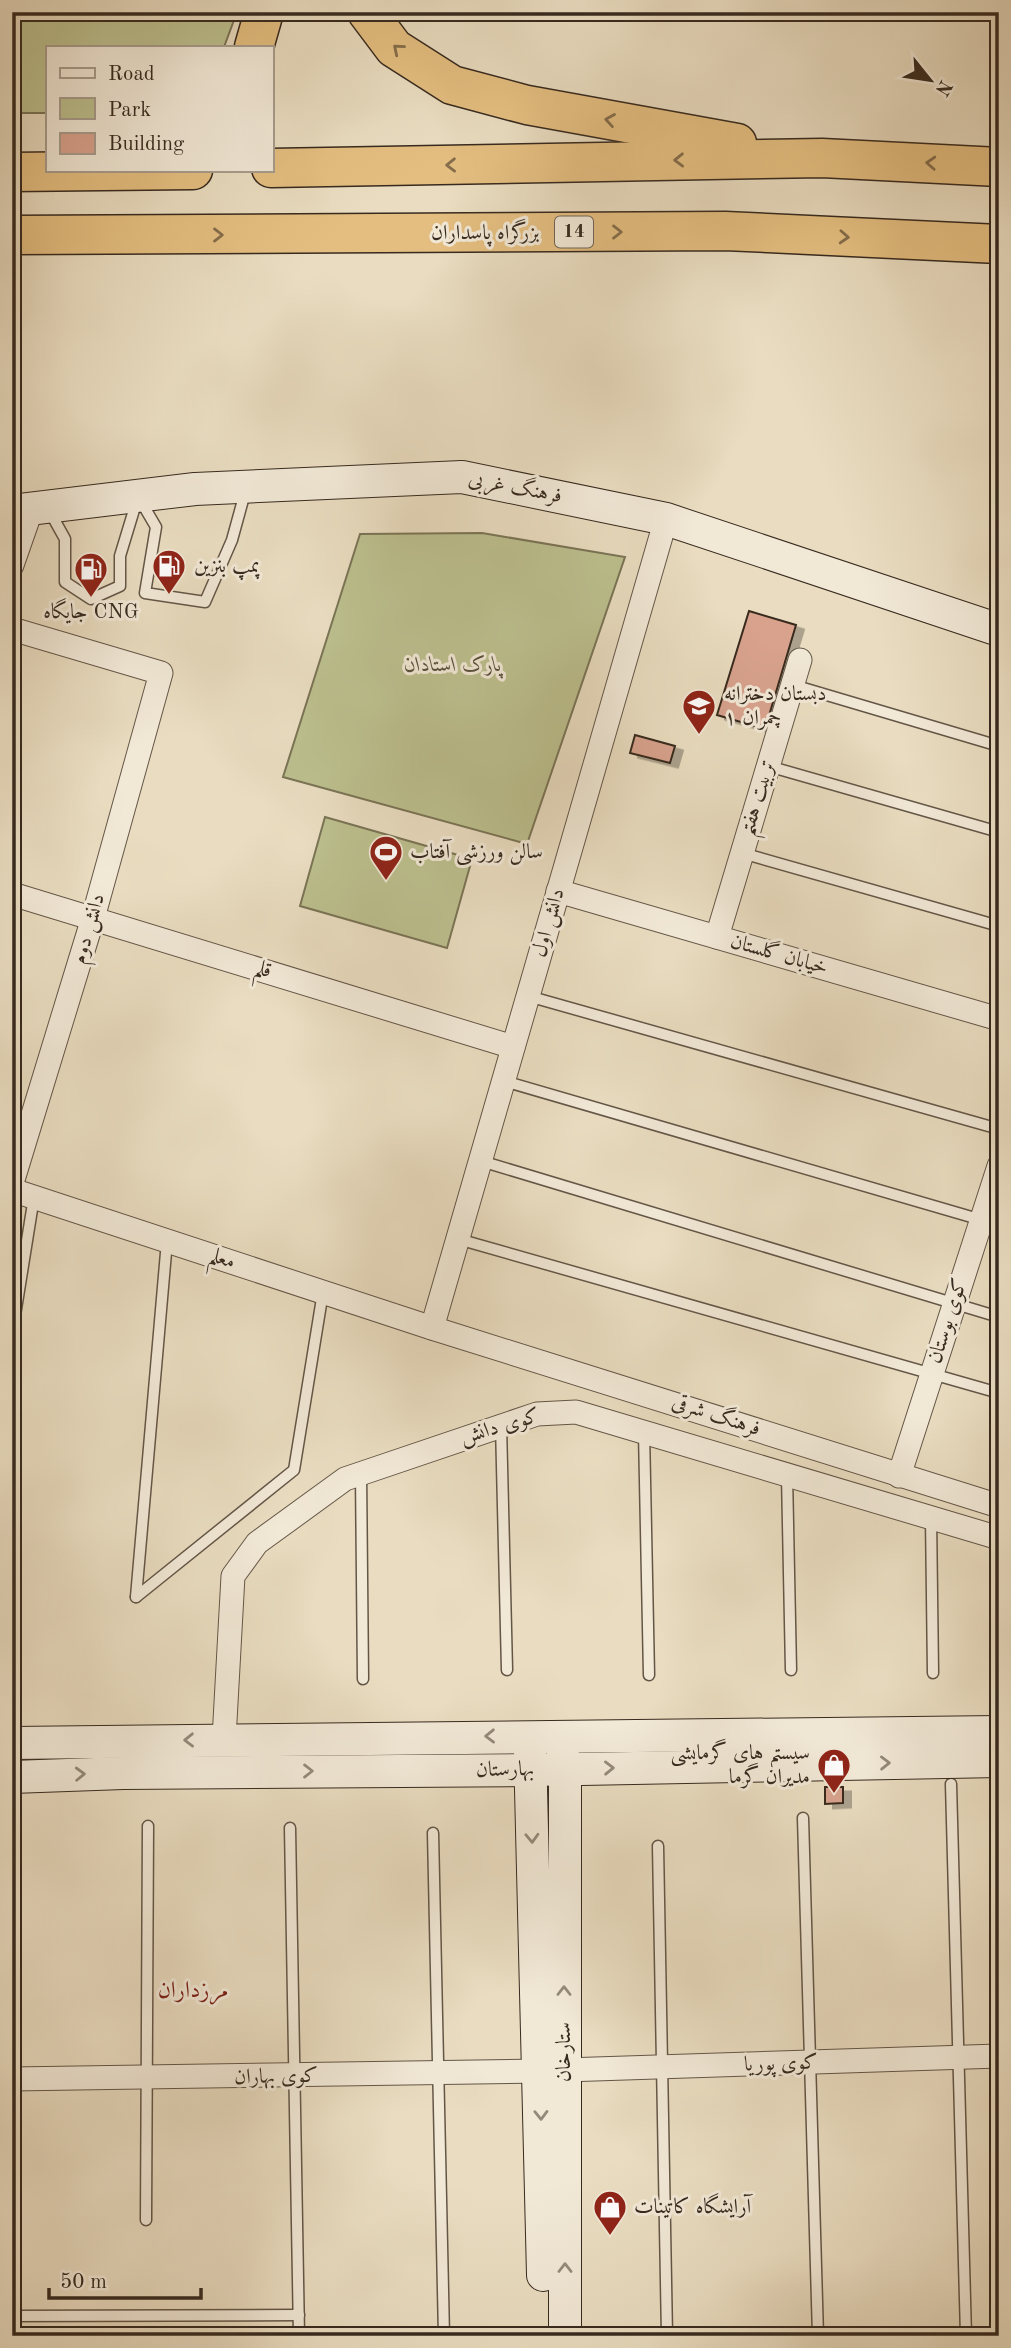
<svg xmlns="http://www.w3.org/2000/svg" width="1011" height="2348" viewBox="0 0 1011 2348" font-family="'Old Standard TT',Amiri,serif">
<defs>
<filter id="shadow"><feDropShadow dx="8" dy="4.5" stdDeviation="0" flood-color="#0004"/></filter>
</defs>
<rect width="100%" height="100%" fill="#e9dcc0"/>
<filter id="stains"><feTurbulence type="fractalNoise" baseFrequency=".00286" numOctaves="4"/><feColorMatrix values="0 0 0 0 .2 0 0 0 0 .09 0 0 0 0 .02 0 0 0 .5 -.17"/></filter>
<radialGradient id="worn" r=".72"><stop offset=".6" stop-color="#630" stop-opacity="0"/><stop offset="1" stop-color="#630" stop-opacity=".3"/></radialGradient>
<g fill="#bcbf8e" stroke="#7a7456" stroke-width="2">
<polygon points="12,12 237,12 224,47 47,47 47,113 12,113"/>
<polygon points="482,533 625,557 527,844 283,777 360,534"/>
<polygon points="325,817 472,859 447,948 300,906"/>
</g>
<g fill="#d8a28d" stroke="#372a1f" stroke-width="2" filter="url(#shadow)">
<polygon points="749,611 796,625 765,729 717,715"/>
<polygon points="635,735 675,746 670,763 630,753"/>
<polygon points="825,1787 843,1787 843,1803 825,1804"/>
</g>
<g fill="none" stroke-linecap="round" stroke-linejoin="round">
<defs>
<g id="lane">
<polyline points="139,498 156,527 145,593 205,602 232,540 246,489"/>
<polyline points="50,512 65,539 65,582 91,599 120,586 120,556 137,500"/>
<polyline points="793,685 999,746"/>
<polyline points="768,766 999,832"/>
<polyline points="742,853 999,926"/>
<polyline points="528,996 999,1129"/>
<polyline points="504,1081 999,1225"/>
<polyline points="481,1161 999,1317"/>
<polyline points="458,1239 999,1393"/>
<polyline points="12,1334 34,1197"/>
<polyline points="501,1425 507,1670"/>
<polyline points="644,1432 649,1675"/>
<polyline points="361,1473 363,1679"/>
<polyline points="787,1475 791,1670"/>
<polyline points="931,1517 933,1673"/>
<polyline points="136,1597 294,1470 323,1292"/>
<polyline points="136,1597 167,1241"/>
<polyline points="951,1784 966,2336"/>
<polyline points="803,1818 818,2336"/>
<polyline points="290,1828 299,2336"/>
<polyline points="433,1833 444,2336"/>
<polyline points="658,1846 667,2336"/>
<polyline points="12,2002 12,2137"/>
<polyline points="146,2220 148,1826"/>
<polyline points="12,2316 299,2315"/>
</g>
<g id="street">
<polyline points="12,565 32,508"/>
<polyline points="12,629 161,673 93,918 12,1183"/>
<polyline points="558,891 999,1019"/>
<polyline points="12,894 513,1047"/>
<polyline points="717,937 800,660"/>
<polyline points="12,1190 432,1328 999,1506"/>
<polyline points="432,1328 666,519"/>
<polyline points="899,1476 999,1166"/>
<polyline points="224,1739 233,1576 257,1543 345,1479 537,1414 576,1412 999,1538"/>
<polyline points="564,2070 999,2056"/>
<polyline points="12,2079 540,2071"/>
</g>
<g id="secondary">
<polyline points="12,511 195,489 462,477 666,519 999,630"/>
<polyline points="12,1743 999,1732"/>
<polyline points="530,1749 543,2275"/>
<polyline points="562,1749 565,1768 565,2336"/>
<polyline points="12,1777 123,1773 530,1770 999,1761"/>
</g>
<g id="highway">
<polyline points="367,12 394,48 452,85 527,105 737,143"/>
<polyline points="254,47 264,12"/>
<polyline points="271,168 822,158 999,167"/>
<polyline points="12,172 193,170"/>
<polyline points="12,235 725,231 999,244"/>
</g>
</defs>
<use href="#lane" stroke="#645647" stroke-width="13"/>
<use href="#street" stroke="#645647" stroke-width="25"/>
<use href="#secondary" stroke="#372a1f" stroke-width="34"/>
<use href="#highway" stroke="#372a1f" stroke-width="41"/>
<use href="#lane" stroke="#f1e8d6" stroke-width="10"/>
<use href="#street" stroke="#f1e8d6" stroke-width="23"/>
<use href="#secondary" stroke="#f1e8d6" stroke-width="32"/>
<use href="#highway" stroke="#e4be80" stroke-width="38"/>
</g>
<defs><path id="oneway-chevron" d="M-2-3.5L2.5 0L-2 3.5" fill="none" stroke-width="1.6" stroke-linecap="round" stroke-linejoin="round" transform="scale(1.75)"/></defs>
<g stroke="#856d4b">
<use href="#oneway-chevron" transform="translate(398 49) rotate(-140)"/>
<use href="#oneway-chevron" transform="translate(610 120) rotate(-170)"/>
<use href="#oneway-chevron" transform="translate(679 160) rotate(179)"/>
<use href="#oneway-chevron" transform="translate(931 163) rotate(-177)"/>
<use href="#oneway-chevron" transform="translate(451 165) rotate(179)"/>
<use href="#oneway-chevron" transform="translate(617 232)"/>
<use href="#oneway-chevron" transform="translate(218 235)"/>
<use href="#oneway-chevron" transform="translate(844 237) rotate(3)"/>
</g>
<g stroke="#94897a">
<use href="#oneway-chevron" transform="translate(490 1736) rotate(179)"/>
<use href="#oneway-chevron" transform="translate(189 1740) rotate(179)"/>
<use href="#oneway-chevron" transform="translate(885 1763) rotate(-1)"/>
<use href="#oneway-chevron" transform="translate(609 1768) rotate(-1)"/>
<use href="#oneway-chevron" transform="translate(308 1771)"/>
<use href="#oneway-chevron" transform="translate(80 1774) rotate(-2)"/>
<use href="#oneway-chevron" transform="translate(532 1838) rotate(88)"/>
<use href="#oneway-chevron" transform="translate(564 1991) rotate(-90)"/>
<use href="#oneway-chevron" transform="translate(541 2115) rotate(89)"/>
<use href="#oneway-chevron" transform="translate(565 2268) rotate(-90)"/>
</g>
<defs>
<symbol id="fuel-pin" viewBox="-11 -11 22 30"><path d="M0 17L-7.5 6A9.5 9.5 0 1 1 7.5 6Z" fill="#8f2418" stroke="#f1e8d6"/><path d="M-5.5-6h7V0h2V4h1.3V-2.5L3-4.5l.8-.8L6-3V5H2.5V1h-1V6h-7ZM-4.2-4.7v3.2H.2V-4.7Z" fill="#fff"/></symbol>
<symbol id="school-pin" viewBox="-11 -11 22 30"><path d="M0 17L-7.5 6A9.5 9.5 0 1 1 7.5 6Z" fill="#8f2418" stroke="#f1e8d6"/><path d="M0-5L7-2L0 1L-7-2ZM-4 1L0 2.5L4 1V4Q0 6-4 4Z" fill="#fff"/></symbol>
<symbol id="stadium-pin" viewBox="-11 -11 22 30"><path d="M0 17L-7.5 6A9.5 9.5 0 1 1 7.5 6Z" fill="#8f2418" stroke="#f1e8d6"/><path d="M0-5a6.5 5 0 1 0 0 10a6.5 5 0 1 0 0-10ZM-3.5-1.8h7v3.6h-7Z" fill="#fff"/></symbol>
<symbol id="shop-pin" viewBox="-11 -11 22 30"><path d="M0 17L-7.5 6A9.5 9.5 0 1 1 7.5 6Z" fill="#8f2418" stroke="#f1e8d6"/><path d="M-5-2.5h2.3a2.7 3.5 0 0 1 5.4 0H5L5.5 6h-11ZM-1.5-2.5h3a1.5 2.3 0 0 0-3 0Z" fill="#fff"/></symbol>
</defs>
<g fill-rule="evenodd">
<use href="#fuel-pin" x="150" y="547" width="38" height="52"/>
<use href="#fuel-pin" x="72" y="550" width="38" height="52"/>
<use href="#school-pin" x="680" y="687" width="38" height="52"/>
<use href="#stadium-pin" x="367" y="833" width="38" height="52"/>
<use href="#shop-pin" x="815" y="1746" width="38" height="52"/>
<use href="#shop-pin" x="591" y="2188" width="38" height="52"/>
</g>
<g text-anchor="middle" dominant-baseline="central" stroke-width="6" stroke-linejoin="round" paint-order="stroke">
<rect fill="#f1e8d6" stroke="#6f6356" stroke-width="2" x="555" y="216.5" width="38" height="31" rx="5"/>
<g font-size="19" font-weight="bold" fill="#372a1f">
<text x="574" y="232">14</text>
</g>
<g font-size="21" fill="#372a1f" stroke="#f1e8d6">
<text x="485" y="233">بزرگراه پاسداران</text>
<text transform="translate(515 488) rotate(11)">فرهنگ غربی</text>
<text transform="translate(758 798) rotate(-73)">تربیت هفتم</text>
<text transform="translate(549 923) rotate(-74)">دانش اول</text>
<text transform="translate(89 929) rotate(-74)">دانش دوم</text>
<text transform="translate(779 955) rotate(16)">خیابان گلستان</text>
<text transform="translate(263 970) rotate(17)">قلم</text>
<text transform="translate(222 1259) rotate(18)">معلم</text>
<text transform="translate(948 1321) rotate(-72)">کوی بوستان</text>
<text transform="translate(716 1416) rotate(18)">فرهنگ شرقی</text>
<text transform="translate(500 1427) rotate(-16)">کوی دانش</text>
<text transform="translate(505 1770) rotate(-1)">بهارستان</text>
<text transform="translate(564 2052) rotate(-90)">ستارخان</text>
<text transform="translate(781 2064) rotate(-2)">کوی پوریا</text>
<text transform="translate(276 2077) rotate(-1)">کوی بهاران</text>
</g>
<g font-size="21" fill="#372a1f" stroke="#f1e8d6" text-anchor="start">
<text x="194" y="566">پمپ بنزین</text>
<text x="91" y="612" text-anchor="middle">جایگاه CNG</text>
<text x="724" y="694">دبستان دخترانه<tspan x="724" dy="24">چمران ۱</tspan></text>
<text x="410" y="852">سالن ورزشی آفتاب</text>
<text x="810" y="1753" text-anchor="end">سیستم های گرمایشی<tspan x="810" dy="24">مدیران گرما</tspan></text>
<text x="634" y="2207">آرایشگاه کاتینات</text>
</g>
<g font-size="21" font-style="italic" fill="#584f3b" stroke="#f1e8d6">
<text x="453" y="665">پارک استادان</text>
</g>
<g font-size="23" fill="#7a1f14" stroke="#f1e8d6">
<text x="193" y="1990">مرزداران</text>
</g>
</g>
<rect width="1011" height="2348" fill="none" stroke="#e9dcc0" stroke-width="42"/>
<rect x="14" y="14" width="983" height="2320" fill="none" stroke="#372a1f" stroke-width="3.5"/>
<rect x="21" y="21" width="969" height="2306" fill="none" stroke="#372a1f" stroke-width="2"/>
<rect x="46" y="46" width="228" height="126" fill="#f1e8d6" stroke="#a79c8d" stroke-width="2"/>
<rect x="60" y="68" width="35" height="10" fill="#f1e8d6" stroke="#a79c8d" stroke-width="2"/>
<text x="108" y="80" font-size="21" fill="#372a1f">Road</text>
<rect x="60" y="98" width="35" height="21" fill="#bcbf8e" stroke="#a79c8d" stroke-width="2"/>
<text x="108" y="116" font-size="21" fill="#372a1f">Park</text>
<rect x="60" y="133" width="35" height="21" fill="#d8a28d" stroke="#a79c8d" stroke-width="2"/>
<text x="108" y="150" font-size="21" fill="#372a1f">Building</text>
<g transform="translate(930 80) rotate(120)" stroke="#f1e8d6" stroke-width="5" paint-order="stroke">
<path d="M0-5L12 26L0 18L-12 26Z" fill="#372a1f"/>
<text y="-10" font-size="19" font-weight="bold" text-anchor="middle" fill="#372a1f">N</text>
</g>
<path d="M49 2288v10h152v-10" fill="none" stroke="#372a1f" stroke-width="3.5"/>
<text x="60" y="2288" font-size="21" fill="#372a1f" stroke="#f1e8d6" stroke-width="5" paint-order="stroke">50 m</text>
<rect width="100%" height="100%" filter="url(#stains)"/>
<rect width="100%" height="100%" fill="url(#worn)"/>
</svg>
